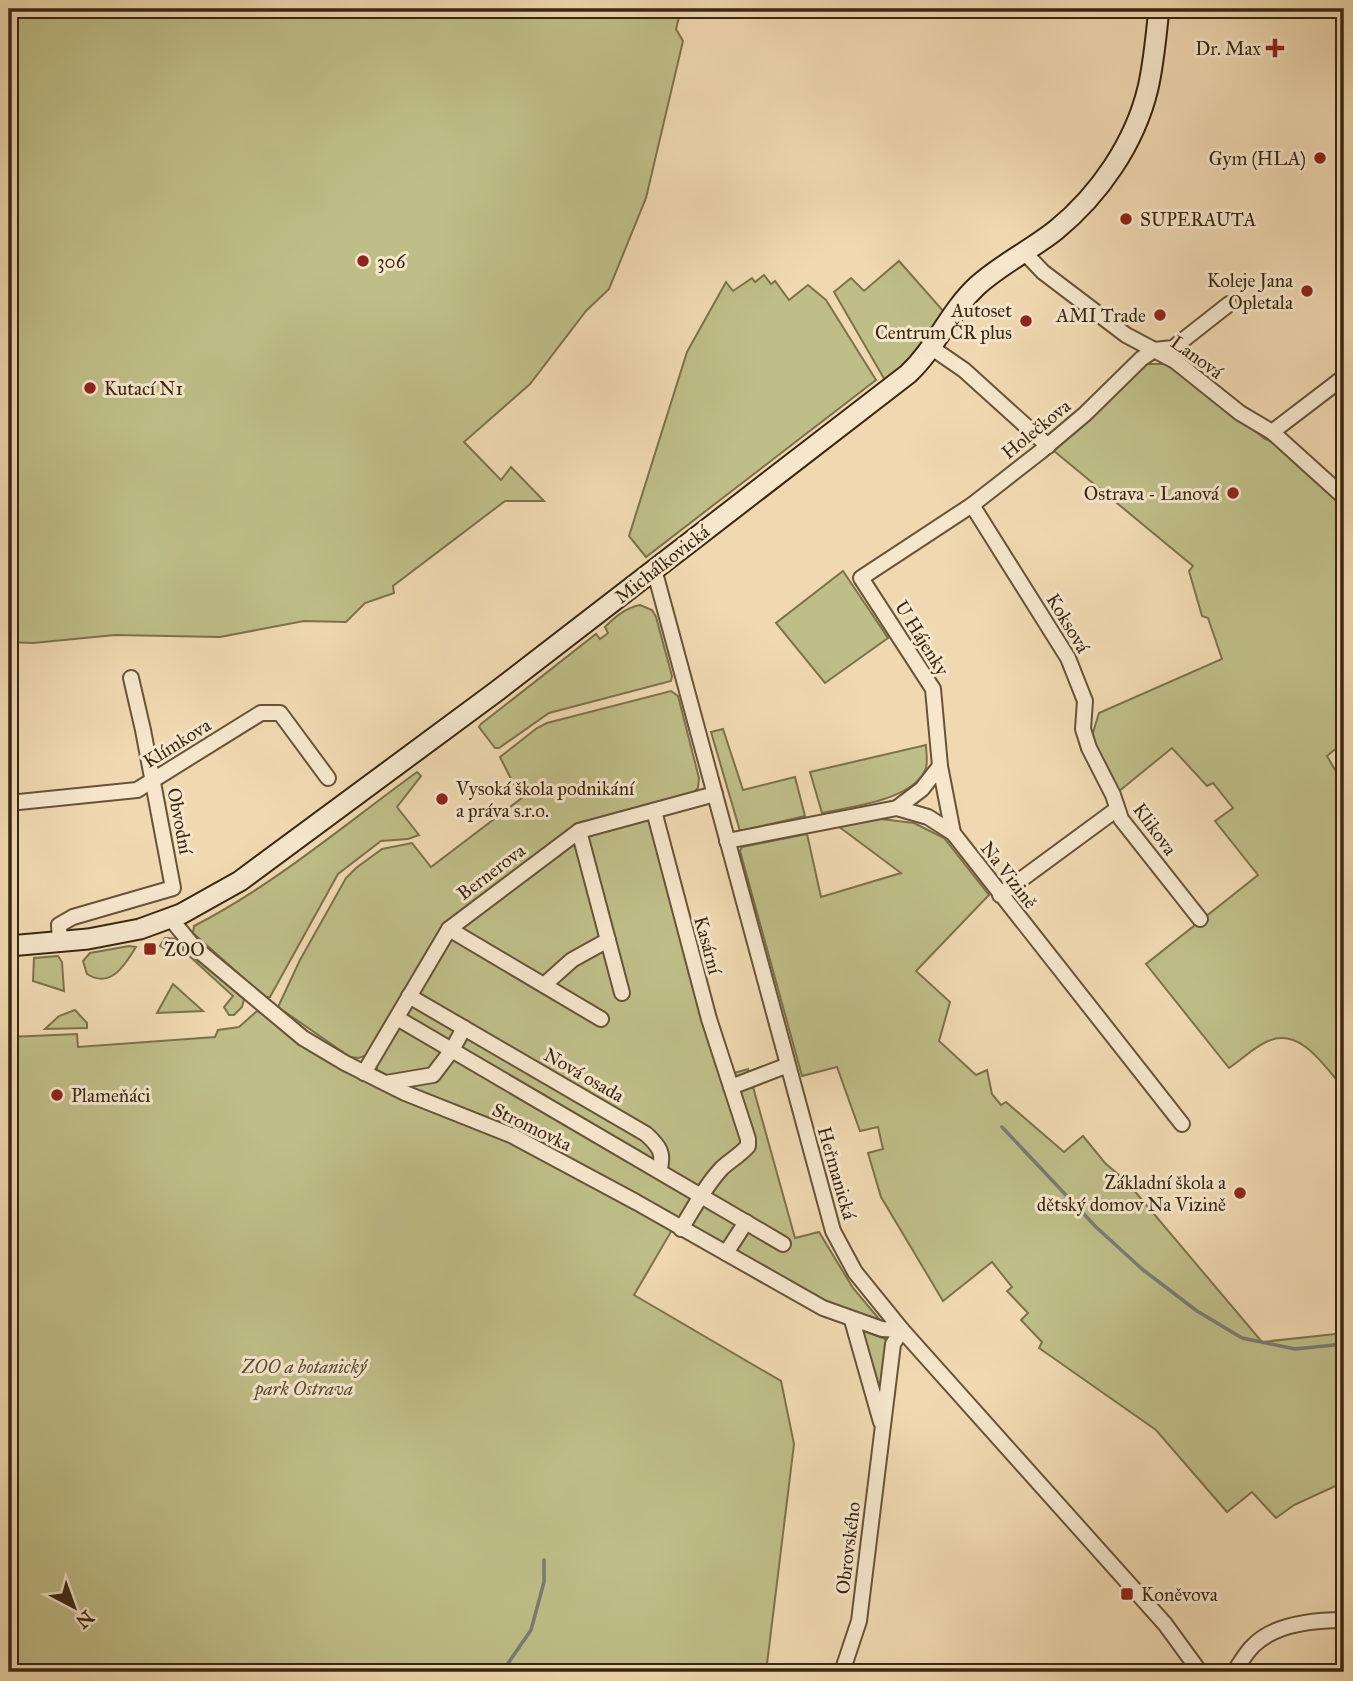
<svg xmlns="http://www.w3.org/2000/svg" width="1353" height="1681" viewBox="0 0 1353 1681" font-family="'IM FELL Great Primer',serif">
<rect width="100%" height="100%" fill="#f0d9b1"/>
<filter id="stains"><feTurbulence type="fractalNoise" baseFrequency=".00286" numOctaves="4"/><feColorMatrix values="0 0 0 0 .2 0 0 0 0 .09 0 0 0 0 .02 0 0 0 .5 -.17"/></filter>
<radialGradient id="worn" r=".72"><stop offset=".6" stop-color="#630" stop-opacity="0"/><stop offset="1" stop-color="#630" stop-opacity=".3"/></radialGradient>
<g fill="#bfbe88" stroke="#7c724c" stroke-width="2">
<polygon points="9,9 681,9 676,29 683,41 646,198 609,289 586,311 530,384 464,442 501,480 511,467 544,501 505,501 393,586 394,593 365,603 346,622 304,621 220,637 115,635 33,643 9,642"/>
<polygon points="899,261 945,313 915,356 886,382 834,292 851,278 864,291"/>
<polygon points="764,275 771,284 775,281 789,300 808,285 826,300 876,380 646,557 629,536 687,352 726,282 733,291 752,278 755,282"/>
<path d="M1145,364H1168L1265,439L1282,446L1344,503V742L1327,756L1344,785V1089C1325,1067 1300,1025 1266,1042C1253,1048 1241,1060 1229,1068L1146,964L1258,875L1215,821L1233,808L1213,783L1207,786L1172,748L1118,792L1091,739L1099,713L1222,659L1208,618L1202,616L1189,571L1193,566L1054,451Z"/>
<polygon points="843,571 888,638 825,683 776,623"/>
<path d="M640,605L652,610L656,617L672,676L671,681L549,713L499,748H495L479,727L481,724L596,634L600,639L608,633L605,627C615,617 625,608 640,605Z"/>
<polygon points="671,691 678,696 699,778 698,788 694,792 578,823 442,926 367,1055 359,1058 350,1057 278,1007 300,960 346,878 356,868 382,849 412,843 431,867 523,797 513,783 500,757 537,728 547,723"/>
<polygon points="723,729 743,790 795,777 805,816 740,831 711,732"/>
<path d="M926,745C926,752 928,761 926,768C913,801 852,806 822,813L810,772Z"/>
<path d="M417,772L421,776L397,807L419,835L408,839L381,841L338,874L270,997H265L193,933L194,926C274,885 344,825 417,772Z"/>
<polygon points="873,818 914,823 944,838 989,895 916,971 950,1002 939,1041 976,1075 987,1070 992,1094 1001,1105 1006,1102 1064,1152 1083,1136 1105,1163 1127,1182 1262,1342 1344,1333 1344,1482 1294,1505 1276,1518 1252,1492 1227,1512 1156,1430 1039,1348 1042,1342 1021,1320 1028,1313 1007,1291 1012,1287 992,1262 943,1301 881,1197 868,1153 883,1149 878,1127 860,1131 837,1067 802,1076 740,851 742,847 807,834 821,897 901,873 838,826"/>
<polygon points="646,820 650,821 724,1076 748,1069 795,1238 819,1232 853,1288 879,1319 880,1323 842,1312 377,1070 377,1065 451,936 566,849 589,836"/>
<polygon points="165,938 178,939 244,999 242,1007 234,1015 229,1015 224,1007 233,996 174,942 167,950 160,946"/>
<path d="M129,946L136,947C125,965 111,989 87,974L83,961L90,953Z"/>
<polygon points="58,956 62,962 64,991 33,981 34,958"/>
<polygon points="173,984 203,1011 157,1013"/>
<polygon points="75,1010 87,1023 87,1028 45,1029 59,1016"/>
<polygon points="257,1011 264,1014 303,1045 395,1096 507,1140 672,1230 634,1295 781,1381 794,1444 766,1672 9,1672 9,1037 77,1034 78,1047 215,1037 218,1030 239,1027"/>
<polygon points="864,1331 888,1340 882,1402 862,1333"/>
</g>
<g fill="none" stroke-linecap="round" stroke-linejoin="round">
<g stroke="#787d75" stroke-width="3.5">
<polyline points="1002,1127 1096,1227 1142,1269 1197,1311 1242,1338 1295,1349 1344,1344"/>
<polyline points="502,1672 531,1630 544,1582 544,1560"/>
</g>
<defs>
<g id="street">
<polyline points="1024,252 1043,272 1126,335 1175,361 1240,413 1272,432 1344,497"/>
<polyline points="932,348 964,370 1048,446"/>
<polyline points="1272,432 1344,377"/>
<polyline points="972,505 1068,658 1085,701 1083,729 1089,748 1113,795 1121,819 1200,919"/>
<polyline points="654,569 833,1231 855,1272 902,1330 1165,1624 1200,1672"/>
<polyline points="940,766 953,833"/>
<polyline points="9,803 137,790 261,713 280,713 328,778"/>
<polyline points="897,808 922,789 940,766 933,689 861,578 972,505 1040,452 1085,414 1141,359 1154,350 1173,348 1229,304"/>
<path d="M654,811L709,1019L748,1139V1146C740,1155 731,1160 722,1168C705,1186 694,1208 681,1229"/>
<polyline points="579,831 622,993"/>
<polyline points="727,841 897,808 928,817 953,833 1182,1124"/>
<polyline points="1000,895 1117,809"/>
<polyline points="171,919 193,946 303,1038 345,1063 405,1093 513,1136 636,1202 823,1308 882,1329 902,1330 893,1344 859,1621 842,1672"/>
<polyline points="449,929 601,1019"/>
<polyline points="60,943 59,925 73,917 173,888 143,730 131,678"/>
<polyline points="544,985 572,960 608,940"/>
<path d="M409,996L646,1134C659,1146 665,1153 659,1171"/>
<polyline points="397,1018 783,1244"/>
<polyline points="364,1073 449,929 579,831 715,794"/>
<polyline points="386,1083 433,1075 452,1050 464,1028"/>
<polyline points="731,1087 788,1065"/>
<polyline points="726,1253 746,1222"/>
<polyline points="852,1320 881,1422"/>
<path d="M1234,1672C1240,1664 1246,1652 1254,1645C1276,1623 1315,1620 1344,1620"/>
</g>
<path id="secondary" d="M9,946L88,939L140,929L181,914L240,881L497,691L908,374C936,348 949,312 977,286C1001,264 1031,250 1056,230C1099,195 1135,143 1148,88C1154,62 1156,35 1159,9"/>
</defs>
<use href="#street" stroke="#685339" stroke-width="18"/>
<use href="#secondary" stroke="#3a2611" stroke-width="23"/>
<use href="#street" stroke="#f5e6cc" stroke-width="14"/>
<use href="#secondary" stroke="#f5e6cc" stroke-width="19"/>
</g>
<g fill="#8f2418" stroke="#f5e6cc" stroke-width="2.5">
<path d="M1271.5 37.5h7v7h7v7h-7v7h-7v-7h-7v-7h7z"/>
<circle cx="1320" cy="158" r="7"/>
<circle cx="1126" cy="219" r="7"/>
<circle cx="363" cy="261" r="7"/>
<circle cx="1307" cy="291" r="7"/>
<circle cx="1160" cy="315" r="7"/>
<circle cx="1026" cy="321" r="7"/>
<circle cx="90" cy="388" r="7"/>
<circle cx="1233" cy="493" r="7"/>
<circle cx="442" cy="799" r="7"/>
<rect x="143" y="942" width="14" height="14" rx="3.5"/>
<circle cx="57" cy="1095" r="7"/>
<circle cx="1240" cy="1193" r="7"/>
<rect x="1120" y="1587" width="14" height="14" rx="3.5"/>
</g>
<g text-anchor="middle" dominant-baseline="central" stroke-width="6" stroke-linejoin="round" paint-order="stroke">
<g font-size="19" fill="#3a2611" stroke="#f5e6cc" text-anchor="end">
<text x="1261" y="48">Dr. Max</text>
<text x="1306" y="158">Gym (HLA)</text>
<text x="1140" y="219" text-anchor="start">SUPERAUTA</text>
<text x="377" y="261" text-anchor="start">306</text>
<text x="1293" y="280">Koleje Jana<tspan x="1293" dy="22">Opletala</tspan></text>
<text x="1012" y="310">Autoset<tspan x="1012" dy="22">Centrum ČR plus</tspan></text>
<text x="1146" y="315">AMI Trade</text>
<text x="104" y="388" text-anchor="start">Kutací N1</text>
<text x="1219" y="493">Ostrava - Lanová</text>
<text x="456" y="788" text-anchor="start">Vysoká škola podnikání<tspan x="456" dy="22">a práva s.r.o.</tspan></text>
<text x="164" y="949" text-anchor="start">ZOO</text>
<text x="71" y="1095" text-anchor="start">Plameňáci</text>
<text x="1226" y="1182">Základní škola a<tspan x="1226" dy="22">dětský domov Na Vizině</tspan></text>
<text x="1141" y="1594" text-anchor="start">Koněvova</text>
</g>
<g font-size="19" fill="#3a2611" stroke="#f5e6cc">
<text transform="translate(1197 357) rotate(36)">Lanová</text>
<text transform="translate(1036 429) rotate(-39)">Holečkova</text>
<text transform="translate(662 564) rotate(-38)">Michálkovická</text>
<text transform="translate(1068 623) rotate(59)">Koksová</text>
<text transform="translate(922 638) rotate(58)">U Hájenky</text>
<text transform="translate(177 743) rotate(-32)">Klímkova</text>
<text transform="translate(180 821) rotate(79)">Obvodní</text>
<text transform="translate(1155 829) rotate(54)">Klikova</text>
<text transform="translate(491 872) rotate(-37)">Bernerova</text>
<text transform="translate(1009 875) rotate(52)">Na Vizině</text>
<text transform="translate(708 945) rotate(75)">Kasární</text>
<text transform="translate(584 1075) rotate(30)">Nová osada</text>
<text transform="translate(532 1127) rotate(26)">Stromovka</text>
<text transform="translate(837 1173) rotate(74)">Heřmanická</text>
<text transform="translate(848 1548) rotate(-83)">Obrovského</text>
</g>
<g font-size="19" font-style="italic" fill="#5b4c2f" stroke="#f5e6cc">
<text x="304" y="1366">ZOO a botanický<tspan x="304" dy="22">park Ostrava</tspan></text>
</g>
</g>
<rect width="1353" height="1681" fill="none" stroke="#f0d9b1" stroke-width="35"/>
<rect x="10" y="10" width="1332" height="1660" fill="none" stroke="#3a2611" stroke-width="3.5"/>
<rect x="18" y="18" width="1318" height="1646" fill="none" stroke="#3a2611" stroke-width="2"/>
<g transform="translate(74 1607) rotate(139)" stroke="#f5e6cc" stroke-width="5" paint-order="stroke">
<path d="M0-5L12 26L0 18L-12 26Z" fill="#3a2611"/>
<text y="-10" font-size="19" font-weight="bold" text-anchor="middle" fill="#3a2611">N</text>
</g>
<rect width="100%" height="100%" filter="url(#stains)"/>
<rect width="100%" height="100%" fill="url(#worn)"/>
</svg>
